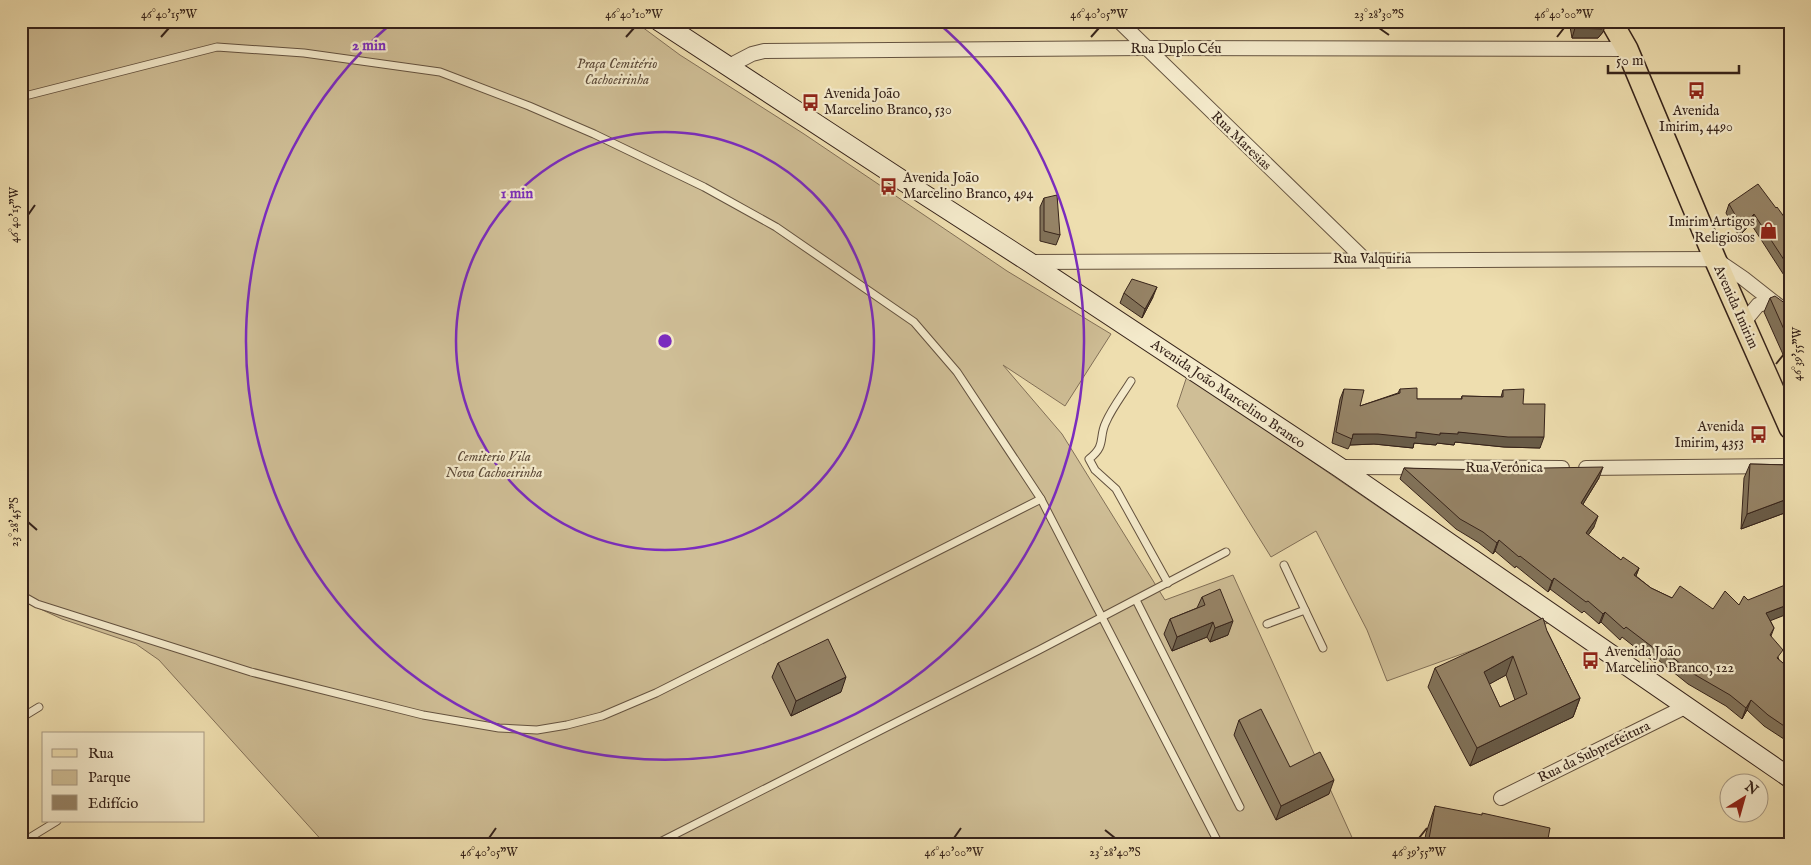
<svg xmlns="http://www.w3.org/2000/svg" width="1811" height="865" viewBox="0 0 1811 865" font-family="'IM FELL English',serif">
<rect width="100%" height="100%" fill="#eedeaf"/>
<filter id="stains"><feTurbulence type="fractalNoise" baseFrequency=".004" numOctaves="4"/><feColorMatrix values="0 0 0 0 .2 0 0 0 0 .09 0 0 0 0 .02 0 0 0 .5 -.17"/></filter>
<radialGradient id="worn" r=".72"><stop offset=".6" stop-color="#630" stop-opacity="0"/><stop offset="1" stop-color="#630" stop-opacity=".3"/></radialGradient>
<g fill="#cfbe96" stroke="#827058">
<polygon points="21,21 634,21 680,55 804,134 1007,271 1111,334 1065,406 1003,365 1062,434 1165,600 1233,575 1355,844 325,844 159,660 136,644 62,619 21,600"/>
<polygon points="1187,376 1548,623 1387,681 1367,630 1316,531 1271,557 1177,406"/>
</g>
<g fill="none" stroke-linecap="round" stroke-linejoin="round">
<defs>
<g id="lane">
<polyline points="21,97 217,47 304,53 440,72 529,106 594,134 704,187 776,227 914,322 957,372 1041,499 1219,844"/>
<path d="M1131,381C1123,394 1112,408 1106,422C1098,438 1107,445 1089,459L1095,470L1116,489L1168,583"/>
<polyline points="21,595 37,604 251,672 423,715 499,728 537,730 567,725 602,716 656,693 1041,499"/>
<polyline points="1136,600 1240,807"/>
<polyline points="1305,610 1323,648"/>
<polyline points="1267,624 1305,610 1284,565"/>
<polyline points="21,718 39,707"/>
<polyline points="21,843 57,821"/>
<polyline points="656,844 1039,650 1226,552"/>
</g>
<g id="street">
<polyline points="1119,21 1364,259"/>
<polyline points="729,66 752,54 764,51 1146,48 1627,49"/>
<polyline points="1029,262 1715,259 1743,278 1790,315"/>
<polyline points="1743,323 1758,305 1771,301"/>
<polyline points="1339,467 1562,468"/>
<polyline points="1586,468 1790,466"/>
<polyline points="1501,798 1687,706"/>
</g>
<polyline id="secondary" points="659,21 911,186 1029,262 1339,467 1790,778"/>
<polyline id="primary" points="1611,21 1627,49 1715,259 1790,428"/>
</defs>
<use href="#lane" stroke="#64523f" stroke-width="9"/>
<use href="#street" stroke="#64523f" stroke-width="16"/>
<use href="#secondary" stroke="#36231a" stroke-width="21"/>
<use href="#primary" stroke="#36231a" stroke-width="24"/>
<use href="#lane" stroke="#f4eacb" stroke-width="7"/>
<use href="#street" stroke="#f4eacb" stroke-width="14"/>
<use href="#secondary" stroke="#f4eacb" stroke-width="19"/>
<use href="#primary" stroke="#eedeaf" stroke-width="21"/>
</g>
<g fill="#817259" stroke="#36231a" fill-rule="evenodd">
<polygon points="1569,21 1606,21 1606,22 1603,32 1598,38 1572,38"/>
<polygon points="1044,198 1060,235 1056,245 1040,241 1040,207"/>
<polygon points="1729,204 1776,208 1790,225 1789,283 1751,224 1739,236 1726,213"/>
<polygon points="1124,293 1153,297 1142,318 1120,303"/>
<polygon points="1770,298 1790,307 1790,370 1764,312"/>
<polygon points="1344,389 1360,406 1398,393 1400,389 1417,399 1461,399 1462,396 1501,397 1503,390 1523,404 1540,448 1504,447 1455,442 1454,445 1437,443 1436,445 1414,443 1413,448 1374,444 1350,445 1348,449 1332,443 1340,399"/>
<polygon points="1750,464 1790,465 1790,511 1741,529 1744,478"/>
<polygon points="1404,468 1599,478 1583,504 1594,527 1588,535 1621,560 1639,568 1636,576 1651,588 1672,598 1713,609 1739,605 1770,620 1774,628 1771,636 1779,660 1790,669 1790,743 1764,726 1747,710 1742,719 1726,706 1688,684 1657,659 1655,663 1622,637 1620,640 1601,622 1599,624 1584,611 1582,613 1550,589 1548,592 1516,566 1515,568 1495,551 1493,554 1479,543 1456,529 1400,479"/>
<polygon points="1202,597 1228,635 1210,642 1207,637 1172,651 1164,634 1170,619 1197,608"/>
<path d="M1547,631L1580,698L1573,717L1470,766L1428,687L1435,668ZM1506,675L1515,700L1500,707L1489,684Z"/>
<polygon points="778,663 841,692 791,716 772,677"/>
<polygon points="1239,720 1290,767 1329,794 1276,820 1234,735"/>
<polygon points="1435,806 1547,844 1424,844 1426,833"/>
</g>
<g fill="#695c48" stroke="#36231a">
<polygon points="1606,22 1603,32 1598,38 1572,38 1575,28"/>
<polygon points="1754,214 1751,224 1739,236 1742,227"/>
<polygon points="1157,287 1153,297 1142,318 1145,309"/>
<polygon points="1416,432 1440,433 1458,432 1544,437 1540,448 1504,447 1455,442 1454,445 1437,443 1436,445 1414,443 1413,448 1374,444 1350,445 1353,434"/>
<polygon points="1603,467 1599,478 1577,514 1581,503"/>
<polygon points="1790,498 1790,511 1741,529 1747,514"/>
<polygon points="1598,516 1594,527 1582,544 1586,533"/>
<polygon points="1499,540 1495,551 1493,554 1497,543"/>
<polygon points="1639,568 1635,578 1634,575"/>
<polygon points="1554,578 1550,589 1548,592 1552,581"/>
<polygon points="1790,604 1790,613 1762,624 1766,613"/>
<polygon points="1605,612 1601,622 1599,624 1603,614"/>
<polygon points="1233,621 1228,635 1210,642 1215,628"/>
<polygon points="1213,622 1207,637 1172,651 1177,637"/>
<polygon points="1661,648 1657,659 1655,663 1659,652"/>
<polygon points="1513,656 1506,675 1477,691 1484,672"/>
<polygon points="846,677 841,692 791,716 796,701"/>
<polygon points="1580,698 1573,717 1470,766 1477,748"/>
<polygon points="1751,700 1747,710 1742,719 1746,708"/>
<polygon points="1334,780 1329,794 1276,820 1281,806"/>
</g>
<g fill="#968467" stroke="#36231a" fill-rule="evenodd">
<polygon points="1574,21 1606,21 1606,22 1602,29 1575,28"/>
<polygon points="1758,184 1776,208 1777,207 1790,225 1790,269 1754,214 1742,227 1729,204"/>
<polygon points="1057,195 1060,235 1044,231 1044,198"/>
<polygon points="1132,279 1157,287 1145,309 1124,293"/>
<polygon points="1775,296 1790,307 1790,343 1770,298"/>
<polygon points="1417,388 1417,399 1462,399 1462,396 1503,397 1503,390 1524,389 1523,404 1545,404 1544,437 1508,437 1458,432 1458,434 1440,433 1440,435 1416,432 1416,438 1378,434 1353,434 1352,439 1336,432 1344,389 1364,390 1360,406 1400,393 1400,389"/>
<polygon points="1750,464 1790,465 1790,498 1747,514"/>
<polygon points="1603,467 1581,503 1598,516 1586,533 1621,560 1623,557 1639,568 1634,575 1651,588 1672,598 1680,586 1713,609 1725,591 1739,605 1744,596 1748,600 1790,583 1790,604 1766,613 1774,628 1770,635 1783,650 1777,658 1790,669 1790,689 1787,693 1790,694 1790,730 1768,715 1751,700 1746,708 1730,695 1692,673 1661,648 1659,652 1626,627 1624,629 1605,612 1603,614 1588,601 1586,602 1554,578 1552,581 1520,556 1519,557 1499,540 1497,543 1483,532 1460,519 1404,468 1485,470 1486,469"/>
<polygon points="1220,589 1233,621 1215,628 1213,622 1177,637 1170,619 1205,605 1202,597"/>
<path d="M1543,618L1547,631L1580,698L1477,748L1435,668ZM1513,656L1527,694L1500,707L1484,672Z"/>
<polygon points="828,639 846,677 796,701 778,663"/>
<polygon points="1261,709 1290,767 1320,752 1334,780 1281,806 1239,720"/>
<polygon points="1435,806 1482,815 1482,813 1550,828 1547,844 1428,844"/>
</g>
<path fill="none" stroke="#36231a" stroke-width="2" d="M1379,28L1389,35M161,37L169,28M626,37L634,28M1091,37L1099,28M1557,37L1564,28M28,215L35,205M1776,364L1784,354M28,522L37,530M1105,830L1115,838M489,838L496,828M954,838L961,828M1419,838L1427,828"/>
<g fill="none" stroke="#7b2cbf" stroke-width="2.5">
<circle cx="665" cy="341" r="209"/>
<path d="M937 22A419 419 0 1 1 393 22"/>
</g>
<defs>
<symbol id="bus-bare" viewBox="-9 -9 18 18"><path d="M-5-6H5V4H4V6H2V4H-2V6H-4V4H-5ZM-3.5-4V0h7V-4ZM-3.5 1.2v1.5H-2V1.2ZM2 1.2v1.5H3.5V1.2Z" fill="#8f2418" stroke="#f4eacb" stroke-width="2.5" paint-order="stroke"/></symbol>
<symbol id="shop-bare" viewBox="-9 -9 18 18"><path d="M-5-2.5h2.3a2.7 3.5 0 0 1 5.4 0H5L5.5 6h-11ZM-1.5-2.5h3a1.5 2.3 0 0 0-3 0Z" fill="#8f2418" stroke="#f4eacb" stroke-width="2.5" paint-order="stroke"/></symbol>
</defs>
<g fill-rule="evenodd">
<use href="#bus-bare" x="1684" y="78" width="25" height="25"/>
<use href="#bus-bare" x="798" y="90" width="25" height="25"/>
<use href="#bus-bare" x="876" y="174" width="25" height="25"/>
<use href="#shop-bare" x="1756" y="218" width="25" height="25"/>
<use href="#bus-bare" x="1746" y="422" width="25" height="25"/>
<use href="#bus-bare" x="1578" y="648" width="25" height="25"/>
</g>
<g text-anchor="middle" dominant-baseline="central" stroke-width="4.5" stroke-linejoin="round" paint-order="stroke">
<g font-size="14" fill="#36231a" stroke="#f4eacb">
<text x="1176" y="49">Rua Duplo Céu</text>
<text transform="translate(1241 141) rotate(44)">Rua Maresias</text>
<text x="1372" y="259">Rua Valquiria</text>
<text transform="translate(1736 307) rotate(66)">Avenida Imirim</text>
<text transform="translate(1228 394) rotate(34)">Avenida João Marcelino Branco</text>
<text x="1504" y="468">Rua Verônica</text>
<text transform="translate(1594 752) rotate(-26)">Rua da Subprefeitura</text>
</g>
<g font-size="14" font-style="italic" fill="#5c4a39" stroke="#f4eacb">
<text x="617" y="64">Praça Cemitério<tspan x="617" dy="16">Cachoeirinha</tspan></text>
<text x="494" y="457">Cemiterio Vila<tspan x="494" dy="16">Nova Cachoeirinha</tspan></text>
</g>
<g font-size="14" fill="#36231a" stroke="#f4eacb" text-anchor="start">
<text x="824" y="94">Avenida João<tspan x="824" dy="16">Marcelino Branco, 530</tspan></text>
<text x="1696" y="111" text-anchor="middle">Avenida<tspan x="1696" dy="16">Imirim, 4490</tspan></text>
<text x="903" y="178">Avenida João<tspan x="903" dy="16">Marcelino Branco, 494</tspan></text>
<text x="1755" y="222" text-anchor="end">Imirim Artigos<tspan x="1755" dy="16">Religiosos</tspan></text>
<text x="1744" y="427" text-anchor="end">Avenida<tspan x="1744" dy="16">Imirim, 4353</tspan></text>
<text x="1605" y="652">Avenida João<tspan x="1605" dy="16">Marcelino Branco, 122</tspan></text>
</g>
</g>
<circle cx="665" cy="341" r="8" fill="#7b2cbf" stroke="#f4eacb" stroke-width="2.5"/>
<g font-size="15" text-anchor="middle" font-weight="bold" fill="#7b2cbf" stroke="#f4eacb" stroke-width="4.5" stroke-linejoin="round" paint-order="stroke">
<text x="369" y="50">2 min</text>
<text x="517" y="198">1 min</text>
</g>
<rect width="1811" height="865" fill="none" stroke="#eedeaf" stroke-width="55"/>
<rect x="42" y="732" width="162" height="90" fill="#f4eacb" stroke="#a89a84"/>
<rect x="52" y="749" width="25" height="8" fill="#eedeaf" stroke="#a89a84"/>
<text x="88" y="758" font-size="15" fill="#36231a">Rua</text>
<rect x="52" y="770" width="25" height="15" fill="#cfbe96" stroke="#a89a84"/>
<text x="88" y="782" font-size="15" fill="#36231a">Parque</text>
<rect x="52" y="795" width="25" height="15" fill="#968467" stroke="#a89a84"/>
<text x="88" y="808" font-size="15" fill="#36231a">Edifício</text>
<g transform="translate(1744 798) rotate(37)"><circle r="24" fill="#f4eacb" stroke="#a89a84"/>
<path d="M0-4L9 19L0 12L-9 19Z" fill="#8f2418"/>
<text y="-8" font-size="14" font-weight="bold" text-anchor="middle" fill="#36231a">N</text>
</g>
<path d="M1608 65v8h131v-8" fill="none" stroke="#36231a" stroke-width="2.5"/>
<text x="1616" y="65" font-size="15" fill="#36231a" stroke="#f4eacb" stroke-width="4" paint-order="stroke">50 m</text>
<rect x="28" y="28" width="1756" height="810" fill="none" stroke="#36231a" stroke-width="2"/>
<g font-size="12" text-anchor="middle" fill="#36231a">
<text x="169" y="18">46°40'15"W</text>
<text x="634" y="18">46°40'10"W</text>
<text x="1099" y="18">46°40'05"W</text>
<text x="1379" y="18">23°28'30"S</text>
<text x="1564" y="18">46°40'00"W</text>
<text transform="translate(14 215) rotate(-90)" y="4">46°40'15"W</text>
<text transform="translate(1797 354) rotate(-90)" y="4">46°39'55"W</text>
<text transform="translate(14 522) rotate(-90)" y="4">23°28'45"S</text>
<text x="489" y="856">46°40'05"W</text>
<text x="954" y="856">46°40'00"W</text>
<text x="1115" y="856">23°28'40"S</text>
<text x="1419" y="856">46°39'55"W</text>
</g>
<rect width="100%" height="100%" filter="url(#stains)"/>
<rect width="100%" height="100%" fill="url(#worn)"/>
</svg>
